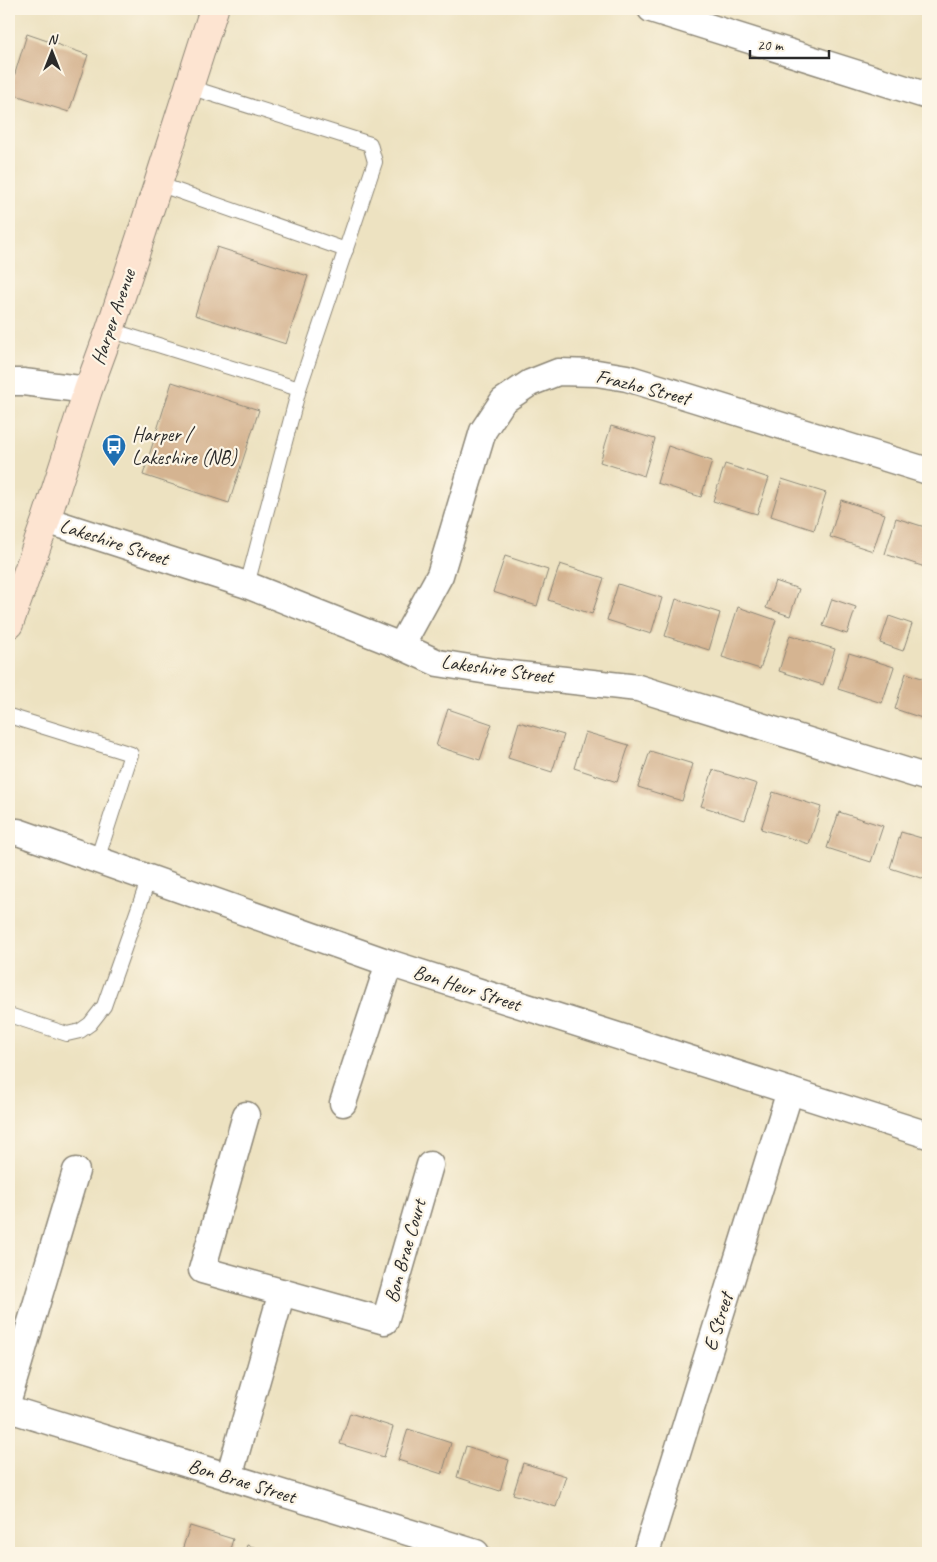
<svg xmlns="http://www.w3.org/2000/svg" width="937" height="1562" viewBox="0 0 937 1562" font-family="Caveat,sans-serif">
<rect width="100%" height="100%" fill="#fcf5e5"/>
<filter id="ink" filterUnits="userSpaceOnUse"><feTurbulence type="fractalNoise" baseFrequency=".02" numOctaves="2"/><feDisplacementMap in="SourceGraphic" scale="10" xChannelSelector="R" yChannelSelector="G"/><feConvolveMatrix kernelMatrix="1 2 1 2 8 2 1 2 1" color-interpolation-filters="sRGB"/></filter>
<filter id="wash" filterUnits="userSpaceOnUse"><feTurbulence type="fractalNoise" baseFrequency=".0096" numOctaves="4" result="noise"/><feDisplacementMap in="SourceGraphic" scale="20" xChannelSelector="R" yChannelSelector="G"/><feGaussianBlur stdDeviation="1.12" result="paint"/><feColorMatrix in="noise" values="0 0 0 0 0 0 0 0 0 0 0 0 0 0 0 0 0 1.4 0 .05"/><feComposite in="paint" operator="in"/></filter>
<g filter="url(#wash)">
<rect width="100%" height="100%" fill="#ede2c1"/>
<g id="blocks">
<g fill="#d5b491">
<polygon points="27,34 88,55 69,112 9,93"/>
<polygon points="217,247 308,276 286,344 195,315"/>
<polygon points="172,382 259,410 229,503 143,475"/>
<polygon points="611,426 655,439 644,476 600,462"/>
<polygon points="668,446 712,461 701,497 657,483"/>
<polygon points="725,464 769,478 757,514 713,501"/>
<polygon points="782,479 826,493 814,530 771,516"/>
<polygon points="841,500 885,514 873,551 830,537"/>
<polygon points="896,518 928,528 928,568 885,554"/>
<polygon points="505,556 548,570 537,606 493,592"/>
<polygon points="560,564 604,578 592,614 548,600"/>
<polygon points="775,581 799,589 790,616 766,608"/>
<polygon points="618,584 662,598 651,634 607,620"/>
<polygon points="676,599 720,613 709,650 665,636"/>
<polygon points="832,599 856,607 847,634 823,626"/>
<polygon points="738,607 776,620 760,669 722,657"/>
<polygon points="889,616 912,624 903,651 880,643"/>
<polygon points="790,635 835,649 823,685 779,671"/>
<polygon points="849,653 894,667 882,703 838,689"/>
<polygon points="906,673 928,680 928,720 895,709"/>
<polygon points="448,709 492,724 480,760 436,746"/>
<polygon points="519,722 564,735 552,772 508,758"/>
<polygon points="585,732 629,745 617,782 574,768"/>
<polygon points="650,751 693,764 682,801 638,787"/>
<polygon points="713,770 757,784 745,820 701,806"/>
<polygon points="773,792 821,807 809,844 761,829"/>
<polygon points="839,812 883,826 871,862 827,848"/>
<polygon points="901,832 928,840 928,880 890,868"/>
<polygon points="350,1413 393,1427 384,1457 340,1444"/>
<polygon points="408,1429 451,1443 442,1474 398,1460"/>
<polygon points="466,1446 509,1460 500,1491 457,1477"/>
<polygon points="523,1463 566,1476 556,1507 513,1494"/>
<polygon points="190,1526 233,1539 229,1553 181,1553"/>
<polygon points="247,1545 273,1553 244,1553"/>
</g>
</g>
</g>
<g filter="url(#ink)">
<use href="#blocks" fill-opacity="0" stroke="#8c8676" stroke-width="1"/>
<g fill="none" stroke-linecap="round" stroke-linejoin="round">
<defs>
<g id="service">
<polyline points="158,184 346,250"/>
<polyline points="110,330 299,389 375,162 370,144 189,87"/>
<polyline points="247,585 299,389"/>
<polyline points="9,716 131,754 97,860"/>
<polyline points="9,1015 67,1034 80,1031 90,1024 104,1006 149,878"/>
</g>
<g id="minor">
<polyline points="651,9 928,96"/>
<polyline points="9,382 23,382 88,390"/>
<polyline points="46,520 247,585 401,646 438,663 501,673 638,688 928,778"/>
<polyline points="401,646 440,575 483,431 503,401 530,383 558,372 597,373 627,378 928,471"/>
<polyline points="9,832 18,832 389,963 928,1135"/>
<polyline points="343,1103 389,963"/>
<polyline points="246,1115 202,1270 385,1321 430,1165"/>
<polyline points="9,1396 76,1171"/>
<polyline points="9,1409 476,1553"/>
<polyline points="229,1477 282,1292"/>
<polyline points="646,1553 790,1091"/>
</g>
<polyline id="secondary" points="9,624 46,520 88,390 110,330 158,184 214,9"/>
</defs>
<use href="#service" stroke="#8c8676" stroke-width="16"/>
<use href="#minor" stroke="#8c8676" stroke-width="29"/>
<use href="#secondary" stroke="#8c8676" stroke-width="30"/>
<use href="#service" stroke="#fff" stroke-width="14"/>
<use href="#minor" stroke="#fff" stroke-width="26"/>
<use href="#secondary" stroke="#fde4d1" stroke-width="28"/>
</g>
</g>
<defs>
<symbol id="bus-pin" viewBox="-11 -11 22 30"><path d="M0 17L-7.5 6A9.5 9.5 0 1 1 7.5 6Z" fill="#1f6fb2" stroke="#fcf5e5"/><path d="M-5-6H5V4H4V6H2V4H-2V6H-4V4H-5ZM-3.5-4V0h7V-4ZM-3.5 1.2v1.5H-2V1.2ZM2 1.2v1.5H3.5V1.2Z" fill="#fff"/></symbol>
</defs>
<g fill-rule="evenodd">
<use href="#bus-pin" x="100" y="432" width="28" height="38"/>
</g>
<g text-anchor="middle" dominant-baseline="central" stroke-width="4.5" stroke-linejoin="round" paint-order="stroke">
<g font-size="20" fill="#2b2b2b" stroke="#fcf5e5">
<text transform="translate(113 317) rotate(-71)">Harper Avenue</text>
<text transform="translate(643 387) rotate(14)">Frazho Street</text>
<text transform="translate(114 542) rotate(18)">Lakeshire Street</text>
<text transform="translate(497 669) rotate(8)">Lakeshire Street</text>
<text transform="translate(467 988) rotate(18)">Bon Heur Street</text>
<text transform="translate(405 1251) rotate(-74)">Bon Brae Court</text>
<text transform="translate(718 1322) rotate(-73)">E Street</text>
<text transform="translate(242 1481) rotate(17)">Bon Brae Street</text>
</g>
<g font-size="20" fill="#2b2b2b" stroke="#fcf5e5" text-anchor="start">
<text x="132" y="434">Harper /<tspan x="132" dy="23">Lakeshire (NB)</tspan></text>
</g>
</g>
<rect width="937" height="1562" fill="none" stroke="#fcf5e5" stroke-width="30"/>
<g transform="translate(52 52)" stroke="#fcf5e5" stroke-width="4" paint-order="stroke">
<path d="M0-4L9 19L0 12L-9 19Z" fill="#2b2b2b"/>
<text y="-8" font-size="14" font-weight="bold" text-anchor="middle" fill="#2b2b2b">N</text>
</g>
<path d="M750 50v8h79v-8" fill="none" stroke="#2b2b2b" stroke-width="2.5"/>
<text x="757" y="50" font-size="15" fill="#2b2b2b" stroke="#fcf5e5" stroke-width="4" paint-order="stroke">20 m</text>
</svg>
